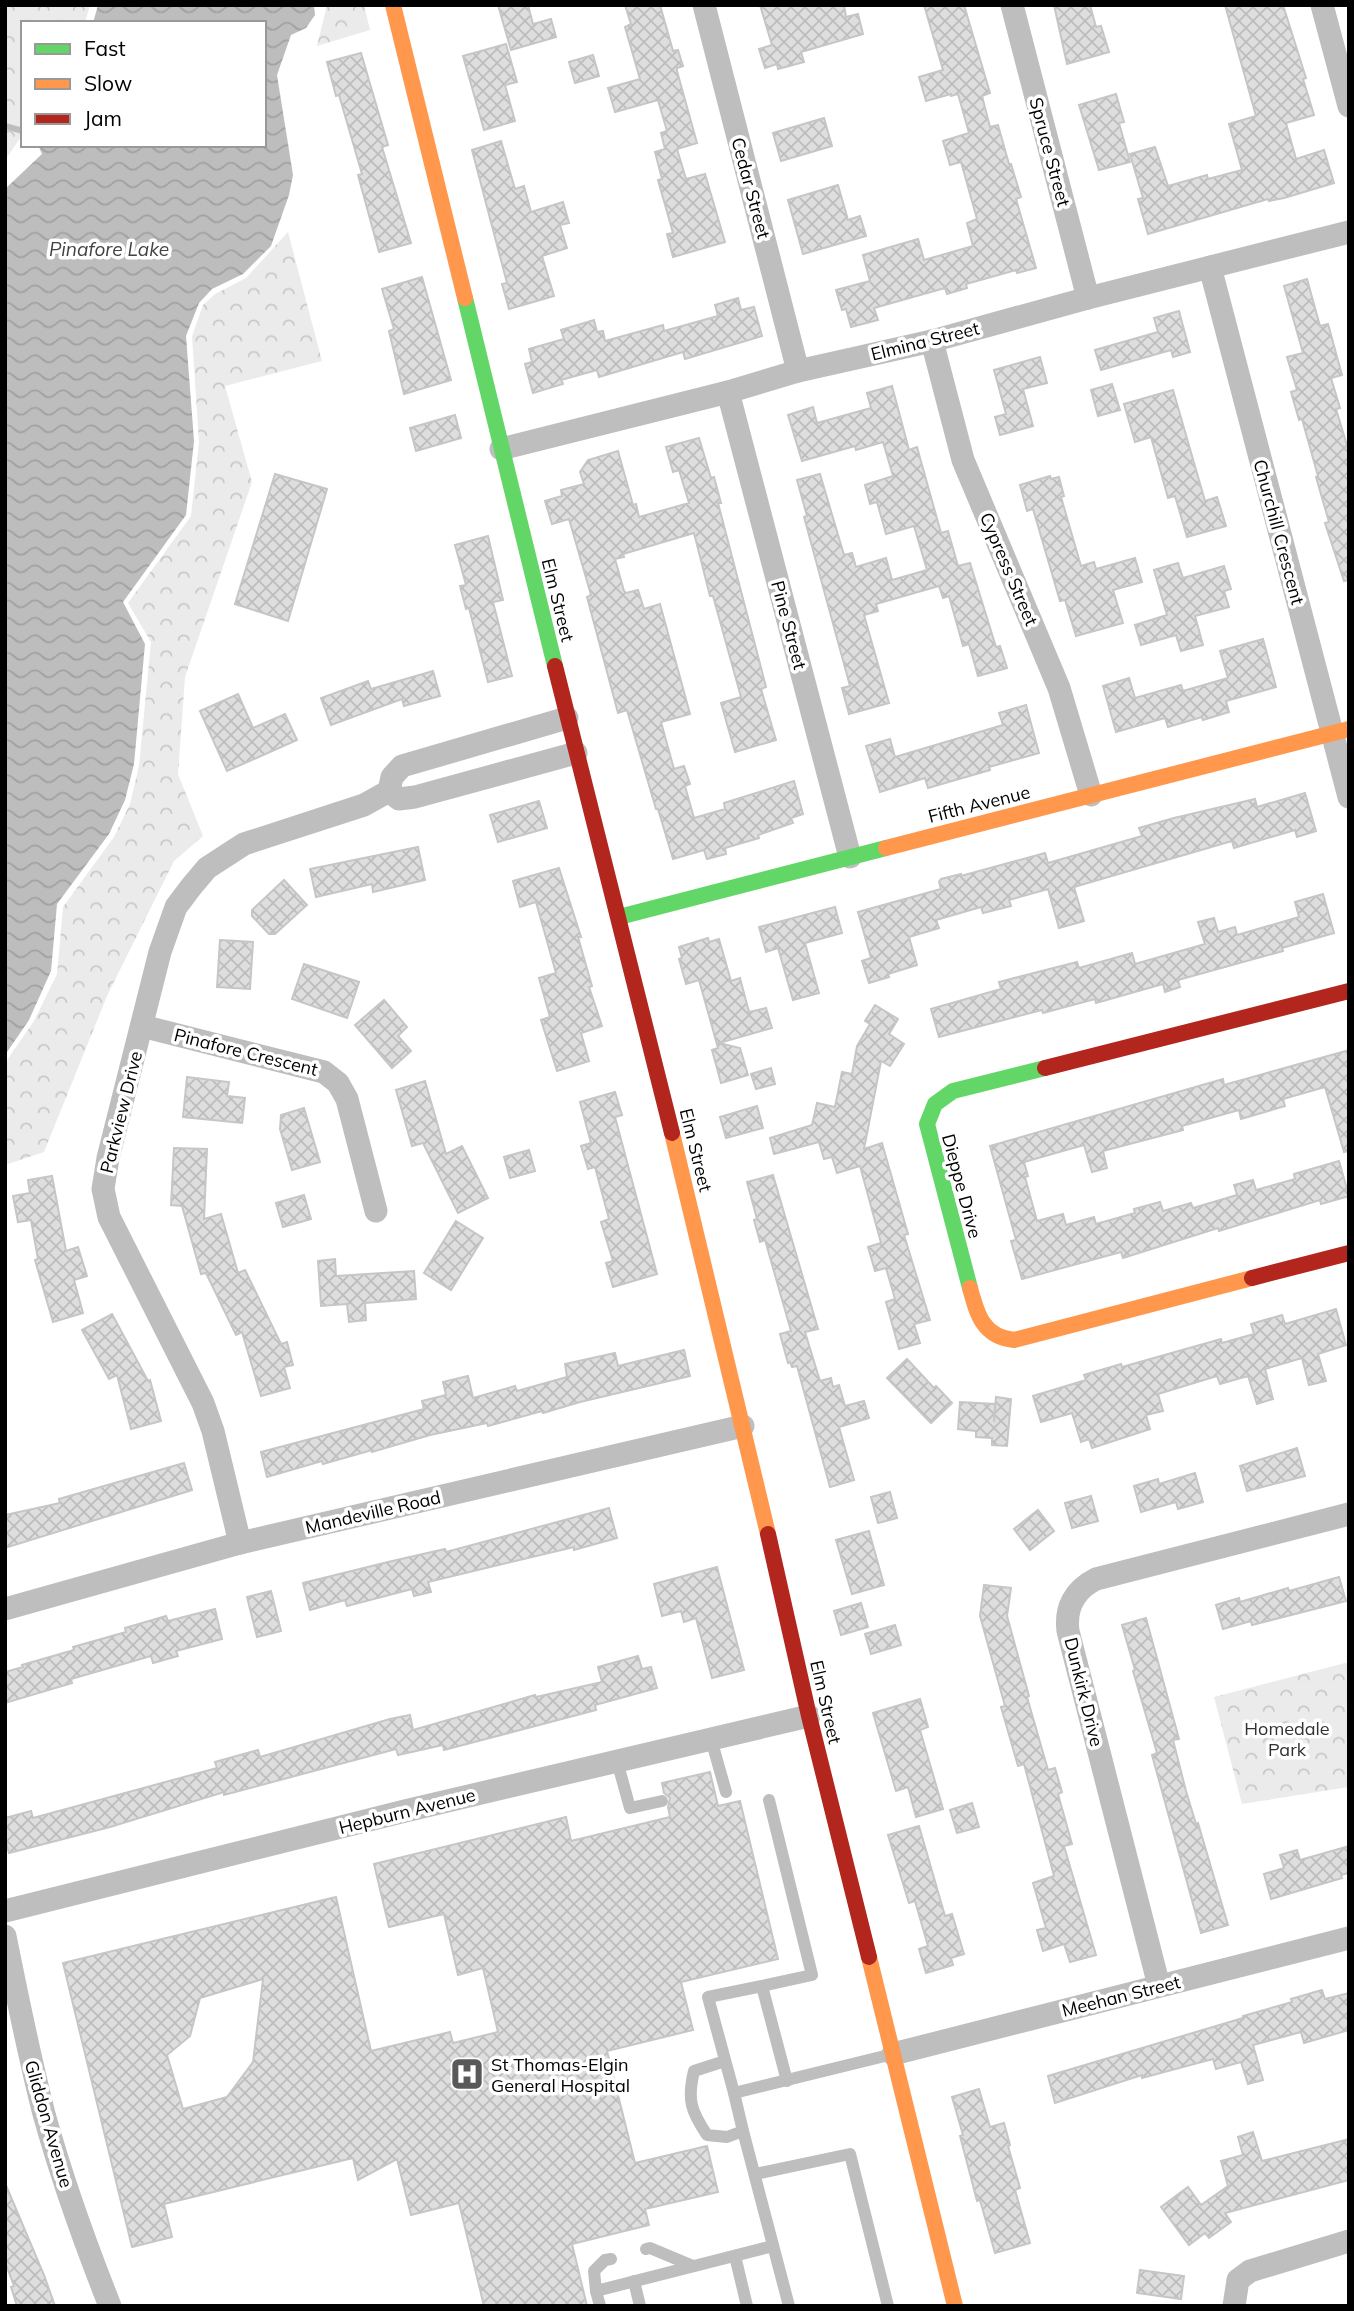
<svg xmlns="http://www.w3.org/2000/svg" width="1354" height="2311" viewBox="0 0 1354 2311" font-family="Mulish,sans-serif">
<defs>
<pattern id="forest-crowns" width="20" height="18" patternUnits="userSpaceOnUse" patternTransform="scale(1.75)"><rect width="20" height="18" fill="#ebebeb"/><path d="M2 6a3 3 0 1 1 6 0M12 15a3 3 0 1 1 6 0" fill="none" stroke="#c8c8c8"/></pattern>
<pattern id="water-waves" width="16" height="10" patternUnits="userSpaceOnUse" patternTransform="scale(1.75)"><rect width="16" height="10" fill="#bdbdbd"/><path d="M0 5q4-4 8 0t8 0" fill="none" stroke="#a1a1a1"/></pattern>
<pattern id="building-cross-hatch" width="8" height="8" patternUnits="userSpaceOnUse" patternTransform="scale(1.75)"><rect width="8" height="8" fill="#dedede"/><path d="M0 0l8 8M0 8l8-8" fill="none" stroke="#bdbdbd"/></pattern>
</defs>
<rect width="100%" height="100%" fill="#fff"/>
<g fill="url(#forest-crowns)">
<polygon points="5,5 90,5 85,23 23,23 23,134 5,160"/>
<polygon points="327,5 364,5 370,30 317,46"/>
<polygon points="288,232 322,361 225,386 252,482 185,677 178,774 203,836 174,861 107,996 44,1152 5,1165 5,1063 34,1021 57,974 63,907 114,837 130,804 139,766 151,642 128,603 191,516 199,442 192,336 203,305 215,294 246,278"/>
<polygon points="1349,1662 1349,1787 1242,1804 1214,1697"/>
</g>
<polygon fill="url(#water-waves)" points="98,5 314,5 315,15 306,28 291,35 277,75 293,175 289,195 271,246 243,274 212,289 199,303 186,336 194,441 186,515 123,602 145,644 134,764 125,800 109,834 57,904 51,971 29,1020 5,1055 5,189 42,154 38,145 264,145 264,23 93,23"/>
<g fill="none" stroke-linecap="round" stroke-linejoin="round">
<polyline stroke="#bdbdbd" stroke-width="6" points="5,126 23,131"/>
</g>
<g fill="url(#building-cross-hatch)" stroke="#c6c6c6" stroke-width="2" fill-rule="evenodd">
<polygon points="498,5 528,5 533,24 551,19 556,37 511,50"/>
<polygon points="625,5 660,5 673,51 678,50 683,66 677,68 677,71 697,143 677,149 686,179 705,174 725,242 673,257 667,234 673,233 658,180 662,179 655,152 665,149 661,133 667,131 658,100 615,112 608,88 640,79 625,27 631,24"/>
<polygon points="760,5 844,5 846,17 858,14 863,34 801,52 804,62 778,69 777,64 765,68 759,49 772,45"/>
<polygon points="924,5 964,5 990,93 982,96 990,127 998,125 1009,164 1011,164 1021,197 1016,199 1036,268 1017,273 1016,270 1002,274 966,284 967,288 947,294 945,288 874,308 878,320 851,327 846,309 842,310 836,290 870,281 863,255 918,239 924,260 973,246 967,223 977,219 961,162 950,165 943,141 969,133 958,94 951,96 951,94 926,101 919,77 943,70"/>
<polygon points="1054,5 1090,5 1096,27 1101,26 1109,52 1067,64"/>
<polygon points="1225,5 1283,5 1306,78 1303,79 1314,115 1286,123 1296,159 1324,150 1334,183 1284,198 1269,201 1268,199 1148,234 1138,199 1143,198 1130,154 1155,147 1168,186 1207,175 1208,179 1242,170 1229,124 1256,116"/>
<polygon points="506,44 517,82 505,85 515,121 484,130 463,56"/>
<polygon points="361,53 388,145 382,147 411,243 379,252 358,175 362,174 339,95 336,96 327,62"/>
<polygon points="593,55 599,76 575,83 569,62"/>
<polygon points="1116,94 1124,122 1119,123 1130,162 1099,170 1079,105"/>
<polygon points="824,118 832,146 781,161 773,133"/>
<polygon points="501,141 515,189 524,186 531,212 563,202 569,223 560,225 567,248 542,256 554,296 509,309 502,284 507,283 472,150"/>
<polygon points="838,185 848,220 860,216 866,236 803,254 788,200"/>
<polygon points="422,277 451,380 404,394 389,331 394,329 382,289"/>
<polygon points="1307,279 1320,326 1328,324 1342,375 1331,378 1340,408 1336,409 1349,452 1349,580 1344,581 1325,523 1329,522 1316,477 1318,476 1302,419 1299,420 1291,392 1297,390 1287,357 1303,353 1284,286"/>
<polygon points="738,298 741,310 754,307 762,336 685,359 683,352 599,377 597,370 561,380 563,384 533,393 525,364 532,362 529,349 564,339 561,330 594,320 597,332 603,331 605,341 663,325 664,331 718,316 715,305"/>
<polygon points="1179,311 1190,352 1173,357 1171,350 1101,370 1095,350 1158,332 1154,318"/>
<polygon points="1040,357 1047,383 1023,389 1033,426 1000,435 995,417 1006,414 994,370"/>
<polygon points="1112,384 1120,410 1098,416 1091,390"/>
<polygon points="892,386 909,450 917,447 941,533 948,531 958,566 970,563 996,647 1000,646 1007,668 978,676 969,644 963,646 949,596 943,598 939,586 876,604 878,611 864,615 889,703 849,714 842,688 850,686 804,517 807,516 797,480 820,474 844,555 852,553 856,567 886,558 892,580 927,570 914,526 886,534 877,502 870,504 865,485 893,476 883,442 856,450 855,446 802,461 788,415 813,407 817,423 871,408 867,393"/>
<polygon points="1173,390 1205,501 1217,497 1226,526 1187,537 1175,496 1168,498 1151,437 1135,442 1124,404"/>
<polygon points="455,415 461,438 416,451 410,428"/>
<polygon points="699,438 711,478 714,477 721,503 718,503 766,687 761,689 776,740 735,752 721,703 741,697 713,596 710,596 694,533 623,554 624,557 615,559 624,591 626,593 638,590 644,609 660,604 690,714 661,722 674,769 684,766 690,784 685,786 694,818 725,809 724,803 794,781 803,814 791,818 793,823 758,835 759,838 725,848 726,854 707,859 704,850 673,859 658,809 656,809 627,710 618,713 587,597 591,595 569,519 552,524 545,501 562,496 561,490 584,484 580,472 588,460 618,451 633,505 636,504 639,517 689,503 679,470 673,472 666,447"/>
<polygon points="275,474 327,489 288,621 235,604"/>
<polygon points="1050,476 1051,479 1059,477 1064,496 1061,497 1081,566 1094,562 1096,569 1135,558 1142,582 1113,590 1123,623 1076,636 1065,600 1060,601 1033,509 1027,511 1020,485"/>
<polygon points="488,536 503,600 493,602 512,676 488,682 469,608 466,609 460,586 466,585 455,545"/>
<polygon points="1178,563 1183,578 1224,566 1231,589 1224,591 1229,607 1195,616 1203,645 1181,651 1176,635 1141,645 1135,625 1167,615 1154,570"/>
<polygon points="1263,639 1276,687 1226,701 1229,712 1203,720 1202,717 1168,727 1165,718 1116,732 1103,686 1129,678 1135,698 1181,685 1183,691 1228,678 1220,651"/>
<polygon points="433,671 440,696 404,706 402,699 331,725 321,698 368,681 371,689"/>
<polygon points="238,694 253,728 285,714 297,740 227,771 200,711"/>
<polygon points="1026,705 1039,753 989,767 990,770 928,788 925,778 880,792 866,746 890,739 895,757 1003,725 999,713"/>
<polygon points="1305,793 1316,831 1297,837 1295,830 1234,848 1232,841 1074,887 1084,921 1059,928 1048,889 1009,900 1011,906 983,913 981,907 936,920 939,928 909,937 917,965 888,974 889,977 869,983 862,961 871,958 858,912 941,889 939,882 941,879 961,874 961,876 1045,853 1048,863 1142,836 1139,828 1174,818 1255,799 1257,807"/>
<polygon points="539,801 547,828 498,842 490,815"/>
<polygon points="418,847 425,880 373,892 372,884 316,897 310,869"/>
<polygon points="559,868 581,937 578,937 592,986 589,987 602,1026 581,1033 589,1061 557,1071 541,1020 550,1017 539,978 556,973 536,902 520,907 513,881"/>
<polygon points="284,880 307,905 275,934 269,934 252,916 252,910"/>
<polygon points="1323,894 1334,933 1282,948 1283,951 1178,980 1180,987 1165,992 1163,984 1096,1003 1095,999 1043,1013 1042,1010 939,1037 931,1009 1001,989 999,982 1077,962 1079,968 1132,953 1135,964 1205,944 1198,922 1214,918 1218,932 1235,927 1237,935 1299,917 1295,902"/>
<polygon points="835,907 842,933 805,943 819,993 793,1000 778,948 766,952 759,927"/>
<polygon points="708,938 709,942 719,939 731,981 740,978 749,1012 766,1008 772,1028 719,1043 740,1048 748,1075 721,1083 712,1050 718,1048 699,980 686,984 679,959 682,958 679,947"/>
<polygon points="220,940 253,942 250,989 217,987"/>
<polygon points="304,964 359,982 347,1018 292,999"/>
<polygon points="384,1000 407,1027 398,1036 411,1051 392,1068 355,1025"/>
<polygon points="875,1005 898,1019 889,1034 904,1044 890,1066 881,1061 864,1149 882,1143 908,1234 904,1235 930,1320 914,1324 920,1343 899,1349 886,1302 895,1299 886,1268 875,1271 868,1247 881,1243 860,1166 837,1173 832,1157 824,1159 819,1142 774,1154 770,1138 812,1125 817,1103 835,1107 842,1072 852,1074 857,1046 870,1024 865,1021"/>
<polygon points="1349,1050 1349,1151 1344,1152 1325,1087 1283,1099 1285,1106 1241,1119 1239,1110 1182,1126 1183,1130 1103,1151 1107,1168 1092,1172 1084,1145 1024,1162 1028,1176 1025,1177 1037,1221 1063,1214 1066,1225 1094,1217 1096,1224 1135,1213 1134,1209 1160,1202 1163,1211 1191,1203 1193,1208 1237,1195 1234,1185 1253,1180 1256,1190 1295,1179 1294,1174 1339,1161 1349,1196 1321,1204 1320,1200 1219,1231 1218,1228 1123,1258 1121,1252 1022,1279 1011,1241 1016,1240 990,1146 1223,1079 1224,1085"/>
<polygon points="771,1068 775,1084 756,1089 751,1074"/>
<polygon points="187,1077 229,1082 227,1096 245,1098 242,1123 183,1117"/>
<polygon points="425,1081 446,1154 462,1146 488,1198 458,1213 423,1143 412,1146 396,1090"/>
<polygon points="615,1092 622,1115 615,1117 657,1274 613,1287 606,1263 613,1261 601,1222 609,1219 595,1167 588,1169 581,1146 591,1143 580,1102"/>
<polygon points="757,1106 763,1128 726,1138 720,1117"/>
<polygon points="304,1108 320,1162 292,1170 280,1129 281,1115"/>
<polygon points="174,1148 207,1149 204,1219 221,1214 238,1273 245,1270 281,1344 287,1342 293,1365 284,1367 290,1388 261,1396 242,1332 236,1335 206,1273 201,1274 182,1206 171,1205"/>
<polygon points="529,1150 535,1171 510,1178 504,1157"/>
<polygon points="773,1175 818,1329 805,1332 820,1381 831,1378 833,1387 839,1385 845,1406 864,1401 869,1418 839,1427 854,1480 830,1487 797,1366 792,1367 790,1362 788,1363 780,1334 791,1331 765,1240 760,1242 754,1220 757,1219 747,1182"/>
<polygon points="52,1176 66,1251 78,1247 87,1276 74,1280 83,1313 53,1322 35,1260 38,1259 31,1220 18,1222 13,1196 30,1193 28,1180"/>
<polygon points="304,1195 311,1219 283,1227 276,1203"/>
<polygon points="456,1221 483,1238 451,1290 424,1273"/>
<polygon points="335,1259 336,1276 414,1271 416,1299 365,1303 366,1320 349,1322 347,1304 321,1306 318,1261"/>
<polygon points="1336,1309 1346,1345 1318,1354 1326,1381 1309,1385 1302,1358 1265,1369 1273,1399 1257,1404 1248,1376 1220,1384 1217,1376 1158,1394 1163,1411 1146,1415 1150,1429 1092,1448 1089,1439 1081,1442 1072,1413 1041,1422 1033,1396 1086,1380 1084,1375 1121,1364 1122,1367 1221,1339 1222,1343 1254,1334 1251,1324 1282,1315 1285,1324"/>
<polygon points="112,1314 148,1381 150,1380 161,1421 131,1429 117,1375 109,1379 82,1330"/>
<polygon points="684,1350 690,1376 580,1402 543,1413 542,1411 488,1426 487,1423 430,1435 372,1452 372,1450 323,1464 322,1461 267,1477 261,1452 424,1409 422,1401 446,1395 443,1382 468,1376 473,1398 515,1386 517,1391 567,1377 565,1364 615,1353 618,1366"/>
<polygon points="907,1359 934,1388 936,1386 952,1403 931,1423 887,1378"/>
<polygon points="996,1397 1011,1399 1007,1446 992,1445 992,1438 976,1437 976,1431 958,1429 960,1402 995,1404 994,1422"/>
<polygon points="1297,1448 1305,1476 1247,1491 1240,1466"/>
<polygon points="184,1463 192,1490 5,1548 5,1515 60,1503 59,1499"/>
<polygon points="1195,1473 1203,1502 1178,1509 1176,1502 1141,1512 1134,1486 1158,1479 1159,1484"/>
<polygon points="890,1492 897,1518 878,1523 871,1497"/>
<polygon points="1091,1496 1098,1521 1072,1528 1065,1503"/>
<polygon points="609,1508 617,1538 574,1550 574,1547 428,1582 431,1592 414,1596 412,1589 347,1606 345,1600 310,1610 303,1583 388,1562 445,1549 446,1552"/>
<polygon points="1038,1510 1054,1531 1030,1550 1014,1529"/>
<polygon points="869,1531 884,1585 852,1594 836,1540"/>
<polygon points="717,1567 744,1670 712,1678 696,1618 684,1622 681,1611 662,1616 654,1584"/>
<polygon points="1339,1577 1346,1601 1252,1625 1251,1621 1223,1629 1216,1605 1239,1598 1240,1602 1288,1588 1289,1591"/>
<polygon points="984,1585 1011,1588 1007,1616 1029,1696 1027,1697 1048,1770 1055,1768 1062,1792 1058,1794 1072,1844 1064,1846 1096,1955 1070,1962 1064,1944 1043,1951 1037,1930 1046,1928 1033,1883 1054,1876 1024,1764 1018,1766 1001,1707 1005,1706 980,1616"/>
<polygon points="271,1591 281,1631 257,1637 247,1597"/>
<polygon points="861,1603 868,1627 841,1635 834,1611"/>
<polygon points="215,1609 222,1639 176,1651 178,1656 153,1663 151,1656 71,1679 72,1683 5,1703 5,1672 23,1667 22,1665 74,1650 73,1647 126,1632 125,1628 166,1616 168,1621"/>
<polygon points="1146,1618 1179,1739 1173,1740 1186,1791 1196,1824 1198,1823 1228,1925 1201,1933 1152,1755 1157,1753 1133,1671 1135,1670 1122,1625"/>
<polygon points="895,1625 901,1645 871,1654 865,1634"/>
<polygon points="638,1656 642,1669 651,1667 657,1688 595,1705 596,1710 444,1750 443,1745 398,1755 396,1749 224,1795 224,1792 110,1827 9,1853 5,1839 5,1818 31,1811 33,1818 217,1768 215,1762 258,1750 260,1757 390,1719 410,1715 413,1730 535,1695 536,1697 602,1682 598,1667"/>
<polygon points="920,1699 928,1727 920,1730 943,1809 916,1817 908,1787 896,1791 873,1713"/>
<path d="M710,1772L718,1806L740,1801L778,1959L681,1982L693,2030L607,2051L635,2163L707,2146L718,2192L645,2209L649,2225L572,2244L587,2306H484L459,2203L411,2215L397,2159L358,2180L353,2158L164,2204L172,2237L132,2247L63,1963L336,1897L371,2051L450,2032L453,2043L498,2032L483,1968L458,1975L444,1914L389,1927L374,1864L566,1817L571,1841L670,1817L668,1807L670,1798L664,1793L662,1783ZM263,1979L253,2062L227,2097L183,2109L167,2055L190,2036L200,1998Z"/>
<polygon points="972,1803 979,1827 957,1833 950,1810"/>
<polygon points="919,1826 945,1916 952,1914 964,1954 951,1958 953,1965 926,1973 919,1949 928,1946 915,1901 909,1903 888,1835"/>
<polygon points="1349,1846 1349,1873 1341,1875 1342,1878 1271,1899 1264,1874 1284,1868 1280,1855 1297,1850 1300,1860"/>
<polygon points="1322,1990 1325,1999 1349,1993 1349,2030 1304,2043 1301,2032 1253,2045 1263,2080 1248,2084 1241,2062 1216,2069 1213,2059 1142,2078 1142,2075 1055,2103 1048,2076 1243,2018 1243,2016 1292,2002 1291,1999"/>
<polygon points="979,2089 990,2127 1004,2123 1010,2145 1008,2146 1020,2188 1015,2190 1030,2243 995,2253 980,2200 977,2201 970,2174 960,2136 963,2135 952,2097"/>
<polygon points="1253,2132 1262,2161 1349,2139 1349,2180 1225,2213 1231,2222 1209,2238 1205,2233 1189,2245 1161,2207 1188,2187 1201,2205 1228,2186 1221,2161 1243,2155 1238,2137"/>
<polygon points="5,2183 44,2275 55,2306 17,2306 11,2287 14,2286 5,2262"/>
<polygon points="1140,2270 1184,2276 1181,2299 1137,2293"/>
</g>
<g fill="none" stroke-linecap="round" stroke-linejoin="round">
<g stroke="#bebebe" stroke-width="12">
<polyline points="711,1739 726,1792"/>
<polyline points="617,1761 630,1808 662,1801"/>
<polyline points="762,1986 812,1975 769,1800"/>
<path d="M725,2061L694,2071C687,2100 691,2111 707,2135L727,2137L743,2131L734,2093L893,2054"/>
<polyline points="734,2093 708,1997 762,1986 787,2081"/>
<polyline points="743,2131 789,2306"/>
<polyline points="755,2174 850,2154 888,2306"/>
<polyline points="646,2249 650,2248 693,2266"/>
<polyline points="735,2256 747,2306"/>
<polyline points="634,2281 640,2306"/>
<polyline points="596,2291 594,2271 605,2260 611,2259"/>
<polyline points="600,2306 596,2291 773,2246"/>
</g>
<g stroke="#bebebe" stroke-width="23">
<polyline points="704,5 798,371"/>
<polyline points="1012,5 1088,298"/>
<polyline points="1322,5 1349,106"/>
<polyline points="1210,267 1349,797"/>
<polyline points="932,341 963,460 1059,688 1091,795"/>
<polyline points="728,392 850,857"/>
<polyline points="501,449 728,392 798,371 932,341 1088,298 1349,232"/>
<polyline points="567,718 402,766 392,777 389,791 399,799 415,797 576,753"/>
<polyline points="142,1026 324,1072 338,1083 347,1099 376,1211"/>
<polyline points="240,1543 213,1431 203,1403 109,1217 103,1189 108,1158 160,952 176,907 191,887 207,868 244,844 364,805 389,791"/>
<polyline points="5,1609 240,1543 743,1426"/>
<polyline points="5,1911 405,1811 809,1716"/>
<path d="M5,1936C17,1996 29,2055 44,2114C62,2179 85,2243 110,2306"/>
<path d="M1159,1986L1068,1631C1065,1608 1074,1590 1096,1579L1349,1514"/>
<polyline points="893,2054 1349,1938"/>
<polyline points="1234,2306 1238,2280 1250,2271 1349,2241"/>
</g>
<g stroke="#63d668" stroke-width="16">
<polyline points="465,298 555,666"/>
<polyline points="619,917 886,848"/>
<polyline points="970,1288 927,1124 935,1104 953,1091 1045,1068"/>
</g>
<g stroke="#ff974d" stroke-width="16">
<polyline points="393,5 465,298"/>
<polyline points="886,848 1349,729"/>
<polyline points="672,1133 768,1534"/>
<path d="M970,1288C977,1314 983,1337 1014,1340L1252,1278"/>
<polyline points="869,1957 955,2306"/>
</g>
<g stroke="#b3261e" stroke-width="16">
<polyline points="555,666 672,1133"/>
<polyline points="1045,1068 1349,991"/>
<polyline points="1252,1278 1349,1253"/>
<polyline points="768,1534 809,1716 869,1957"/>
</g>
</g>
<defs>
<symbol id="hospital-square" viewBox="-11 -11 22 22"><rect x="-9" y="-9" width="18" height="18" rx="4" fill="#595959" stroke="#fff"/><path d="M-5-5h3v3.5h4V-5h3V5h-3V1.5h-4V5h-3Z" fill="#fff"/></symbol>
</defs>
<g fill-rule="evenodd">
<use href="#hospital-square" x="448" y="2055" width="38" height="38"/>
</g>
<g text-anchor="middle" dominant-baseline="central" stroke-width="7" stroke-linejoin="round" paint-order="stroke">
<g font-size="18" fill="#000" stroke="#fff">
<text transform="translate(1050 152) rotate(75)">Spruce Street</text>
<text transform="translate(751 188) rotate(75)">Cedar Street</text>
<text transform="translate(925 341) rotate(-14)">Elmina Street</text>
<text transform="translate(1279 532) rotate(75)">Churchill Crescent</text>
<text transform="translate(1009 569) rotate(67)">Cypress Street</text>
<text transform="translate(558 600) rotate(76)">Elm Street</text>
<text transform="translate(789 625) rotate(75)">Pine Street</text>
<text transform="translate(979 804) rotate(-14)">Fifth Avenue</text>
<text transform="translate(246 1052) rotate(14)">Pinafore Crescent</text>
<text transform="translate(121 1112) rotate(-76)">Parkview Drive</text>
<text transform="translate(696 1150) rotate(76)">Elm Street</text>
<text transform="translate(962 1186) rotate(75)">Dieppe Drive</text>
<text transform="translate(373 1512) rotate(-13)">Mandeville Road</text>
<text transform="translate(1084 1692) rotate(76)">Dunkirk Drive</text>
<text transform="translate(826 1702) rotate(77)">Elm Street</text>
<text transform="translate(407 1811) rotate(-14)">Hepburn Avenue</text>
<text transform="translate(1121 1996) rotate(-14)">Meehan Street</text>
<text transform="translate(49 2124) rotate(74)">Gliddon Avenue</text>
</g>
<g font-size="18" fill="#313131" stroke="#fff">
<text x="1287" y="1728">Homedale<tspan x="1287" dy="21">Park</tspan></text>
</g>
<g font-size="18" fill="#000" stroke="#fff" text-anchor="start">
<text x="491" y="2064">St Thomas-Elgin<tspan x="491" dy="21">General Hospital</tspan></text>
</g>
<g font-size="19" font-style="italic" fill="#424242" stroke="#fff">
<text x="109" y="249">Pinafore Lake</text>
</g>
</g>
<rect width="1354" height="2311" fill="none" stroke="#000000" stroke-width="14"/>
<rect x="21" y="21" width="245" height="126" fill="#ffffff" stroke="#999999" stroke-width="2"/>
<rect x="35" y="44" width="35" height="10" fill="#63d668" stroke="#999999" stroke-width="2"/>
<text x="84" y="56" font-size="21" fill="#000000">Fast</text>
<rect x="35" y="79" width="35" height="10" fill="#ff974d" stroke="#999999" stroke-width="2"/>
<text x="84" y="91" font-size="21" fill="#000000">Slow</text>
<rect x="35" y="114" width="35" height="10" fill="#b3261e" stroke="#999999" stroke-width="2"/>
<text x="84" y="126" font-size="21" fill="#000000">Jam</text>
</svg>
